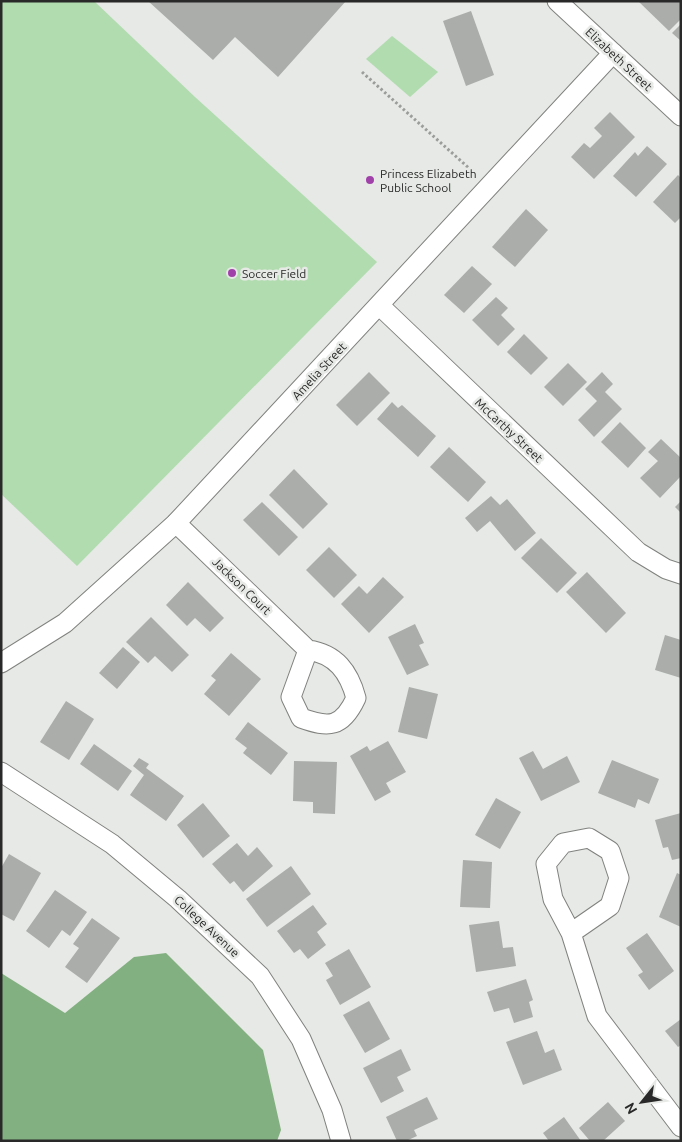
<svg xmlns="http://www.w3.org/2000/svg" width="682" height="1142" viewBox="0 0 682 1142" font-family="Ubuntu,sans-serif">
<rect width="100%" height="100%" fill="#e6e9e5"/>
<g fill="#b1dcaf">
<polygon points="1,1 94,1 195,97 377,262 77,566 1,494"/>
<polygon points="392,36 438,72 410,97 366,59"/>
</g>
<polygon fill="#83b081" points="166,953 263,1050 281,1130 277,1141 1,1141 1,973 65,1013 134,957"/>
<g fill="#aaadaa">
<polygon points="148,1 346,1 278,77 235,37 213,60"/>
<polygon points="638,1 681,1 681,19 669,31"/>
<polygon points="471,11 494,75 466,86 443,21"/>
<polygon points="681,24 681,41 672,33"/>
<polygon points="610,112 635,137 594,179 571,157 584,143 590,148 602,136 594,128"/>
<polygon points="647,146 667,164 636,197 613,176 635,152 638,156"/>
<polygon points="678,175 681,178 681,217 675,223 653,202"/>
<polygon points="526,209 548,230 515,267 492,247"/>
<polygon points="472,266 492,284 464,313 444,295"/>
<polygon points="496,297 508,308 501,315 515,329 498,346 472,320"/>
<polygon points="524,334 548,358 531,375 507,352"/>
<polygon points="568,363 587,382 563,406 544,387"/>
<polygon points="369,372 390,393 357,426 336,405"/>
<polygon points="602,372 613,384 605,392 622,409 594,437 578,420 597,401 585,389"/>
<polygon points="392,402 398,408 402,405 436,436 418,457 377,419"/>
<polygon points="620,422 646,448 628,468 601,442"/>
<polygon points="661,439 681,458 681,476 660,498 640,478 658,461 648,452"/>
<polygon points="449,447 486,482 468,502 430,467"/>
<polygon points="294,469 328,504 303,529 269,495"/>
<polygon points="491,496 500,505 507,499 536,533 515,551 490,521 477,532 465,518"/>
<polygon points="681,501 681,513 675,507"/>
<polygon points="262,502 298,537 279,556 243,520"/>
<polygon points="541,538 577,573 557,593 521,558"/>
<polygon points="329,547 357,575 334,598 306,570"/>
<polygon points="587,572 626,613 606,633 566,592"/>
<polygon points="383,577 404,597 369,633 341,604 359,586 367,594"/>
<polygon points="188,582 224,618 210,632 195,618 187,626 166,605"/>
<polygon points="151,617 189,655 172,672 155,656 148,663 126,642"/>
<polygon points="415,624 424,643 419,645 429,665 407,675 388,637"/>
<polygon points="665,635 681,640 681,678 655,670"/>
<polygon points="123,647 140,662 117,689 99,673"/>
<polygon points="231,653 261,679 229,716 204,694 216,680 211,676"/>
<polygon points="409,687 438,694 427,739 398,732"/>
<polygon points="66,701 94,719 69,760 40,742"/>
<polygon points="248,722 288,753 271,775 243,753 247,748 235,739"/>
<polygon points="388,741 406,772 386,783 391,792 375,801 350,756 367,746 370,751"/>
<polygon points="94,744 132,771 118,791 80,764"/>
<polygon points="533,751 543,769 567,756 580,782 541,801 519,758"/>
<polygon points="139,758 149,764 146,768 184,796 166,821 130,795 144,775 133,766"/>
<polygon points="612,760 659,779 649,804 638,799 635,808 598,793"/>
<polygon points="294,761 337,762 335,814 313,813 313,802 293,801"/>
<polygon points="496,798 521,812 500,849 475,835"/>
<polygon points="203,803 230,836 203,858 177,825"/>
<polygon points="681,813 681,858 672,860 668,847 663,848 655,820"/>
<polygon points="237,843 248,856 257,847 273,866 243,892 234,881 230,884 212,864"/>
<polygon points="9,854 41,873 14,921 1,914 1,868"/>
<polygon points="463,860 492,862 490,908 460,907"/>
<polygon points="291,866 311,894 267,927 246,899"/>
<polygon points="677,873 681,875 681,927 659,917"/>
<polygon points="55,890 87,912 70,936 62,930 49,948 26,931"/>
<polygon points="313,905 327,924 317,932 326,945 308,959 300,949 294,953 277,931"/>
<polygon points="92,918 120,938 87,983 65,967 79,948 73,944"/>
<polygon points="499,921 503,948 513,947 516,966 476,972 469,925"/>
<polygon points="647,933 674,971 649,990 638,975 643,972 626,948"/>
<polygon points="349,949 371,987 340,1005 326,980 333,976 325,963"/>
<polygon points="526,979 533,1000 529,1002 533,1017 514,1023 509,1008 494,1012 487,992"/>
<polygon points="369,1001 390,1039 365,1053 343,1015"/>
<polygon points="681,1019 681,1045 678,1047 665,1031"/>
<polygon points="537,1031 545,1053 554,1049 562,1070 523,1085 506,1042"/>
<polygon points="401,1049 411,1070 397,1077 404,1091 381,1103 363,1068"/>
<polygon points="427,1097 438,1119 414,1130 417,1136 406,1141 397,1141 386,1117"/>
<polygon points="608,1102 625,1121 603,1141 590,1141 579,1128"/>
<polygon points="564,1117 581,1141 549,1141 543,1133"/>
</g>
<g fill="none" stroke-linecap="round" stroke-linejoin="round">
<defs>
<g id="street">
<polyline points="557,1 681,116"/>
<polyline points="380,306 638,552 666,569 681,574"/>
<path d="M176,523L308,650C336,654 349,672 356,698C342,728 329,728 301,718L291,697L308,650"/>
<polyline points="1,663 65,623 176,523 613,53"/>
<polyline points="1,772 112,844 178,899 260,976 301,1039 332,1110 341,1141"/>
<polyline points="571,933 610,906 619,878 610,851 589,838 563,843 546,864 553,899 571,933 597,1016 681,1127"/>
</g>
</defs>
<use href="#street" stroke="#80827f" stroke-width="21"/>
<polyline stroke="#9b9d9a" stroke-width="3" stroke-dasharray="2.5 2.5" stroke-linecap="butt" points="362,72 471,170"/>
<use href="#street" stroke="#fff" stroke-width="19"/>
</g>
<g fill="#a041a9" stroke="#e6e9e5" stroke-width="2">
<circle cx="370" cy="180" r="5"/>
<circle cx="232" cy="273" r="5"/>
</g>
<g text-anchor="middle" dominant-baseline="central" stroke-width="5" stroke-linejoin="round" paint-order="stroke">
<g font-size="12" fill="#282928" stroke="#e6e9e5">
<text transform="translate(619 59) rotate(43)">Elizabeth Street</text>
<text transform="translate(319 371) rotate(-47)">Amelia Street</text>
<text transform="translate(509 430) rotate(43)">McCarthy Street</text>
<text transform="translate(242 586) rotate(44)">Jackson Court</text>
<text transform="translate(207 926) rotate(43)">College Avenue</text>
</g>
<g font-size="12" fill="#282928" stroke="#e6e9e5" text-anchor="start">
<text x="380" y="173">Princess Elizabeth<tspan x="380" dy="14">Public School</tspan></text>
<text x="242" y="273">Soccer Field</text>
</g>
</g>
<rect width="682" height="1142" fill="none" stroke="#282928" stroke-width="5"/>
<g transform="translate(642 1102) rotate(240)" stroke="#e6e9e5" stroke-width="4" paint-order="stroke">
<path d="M0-4L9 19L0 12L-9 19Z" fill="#282928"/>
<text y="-8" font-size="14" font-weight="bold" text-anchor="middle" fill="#282928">N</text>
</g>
</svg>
